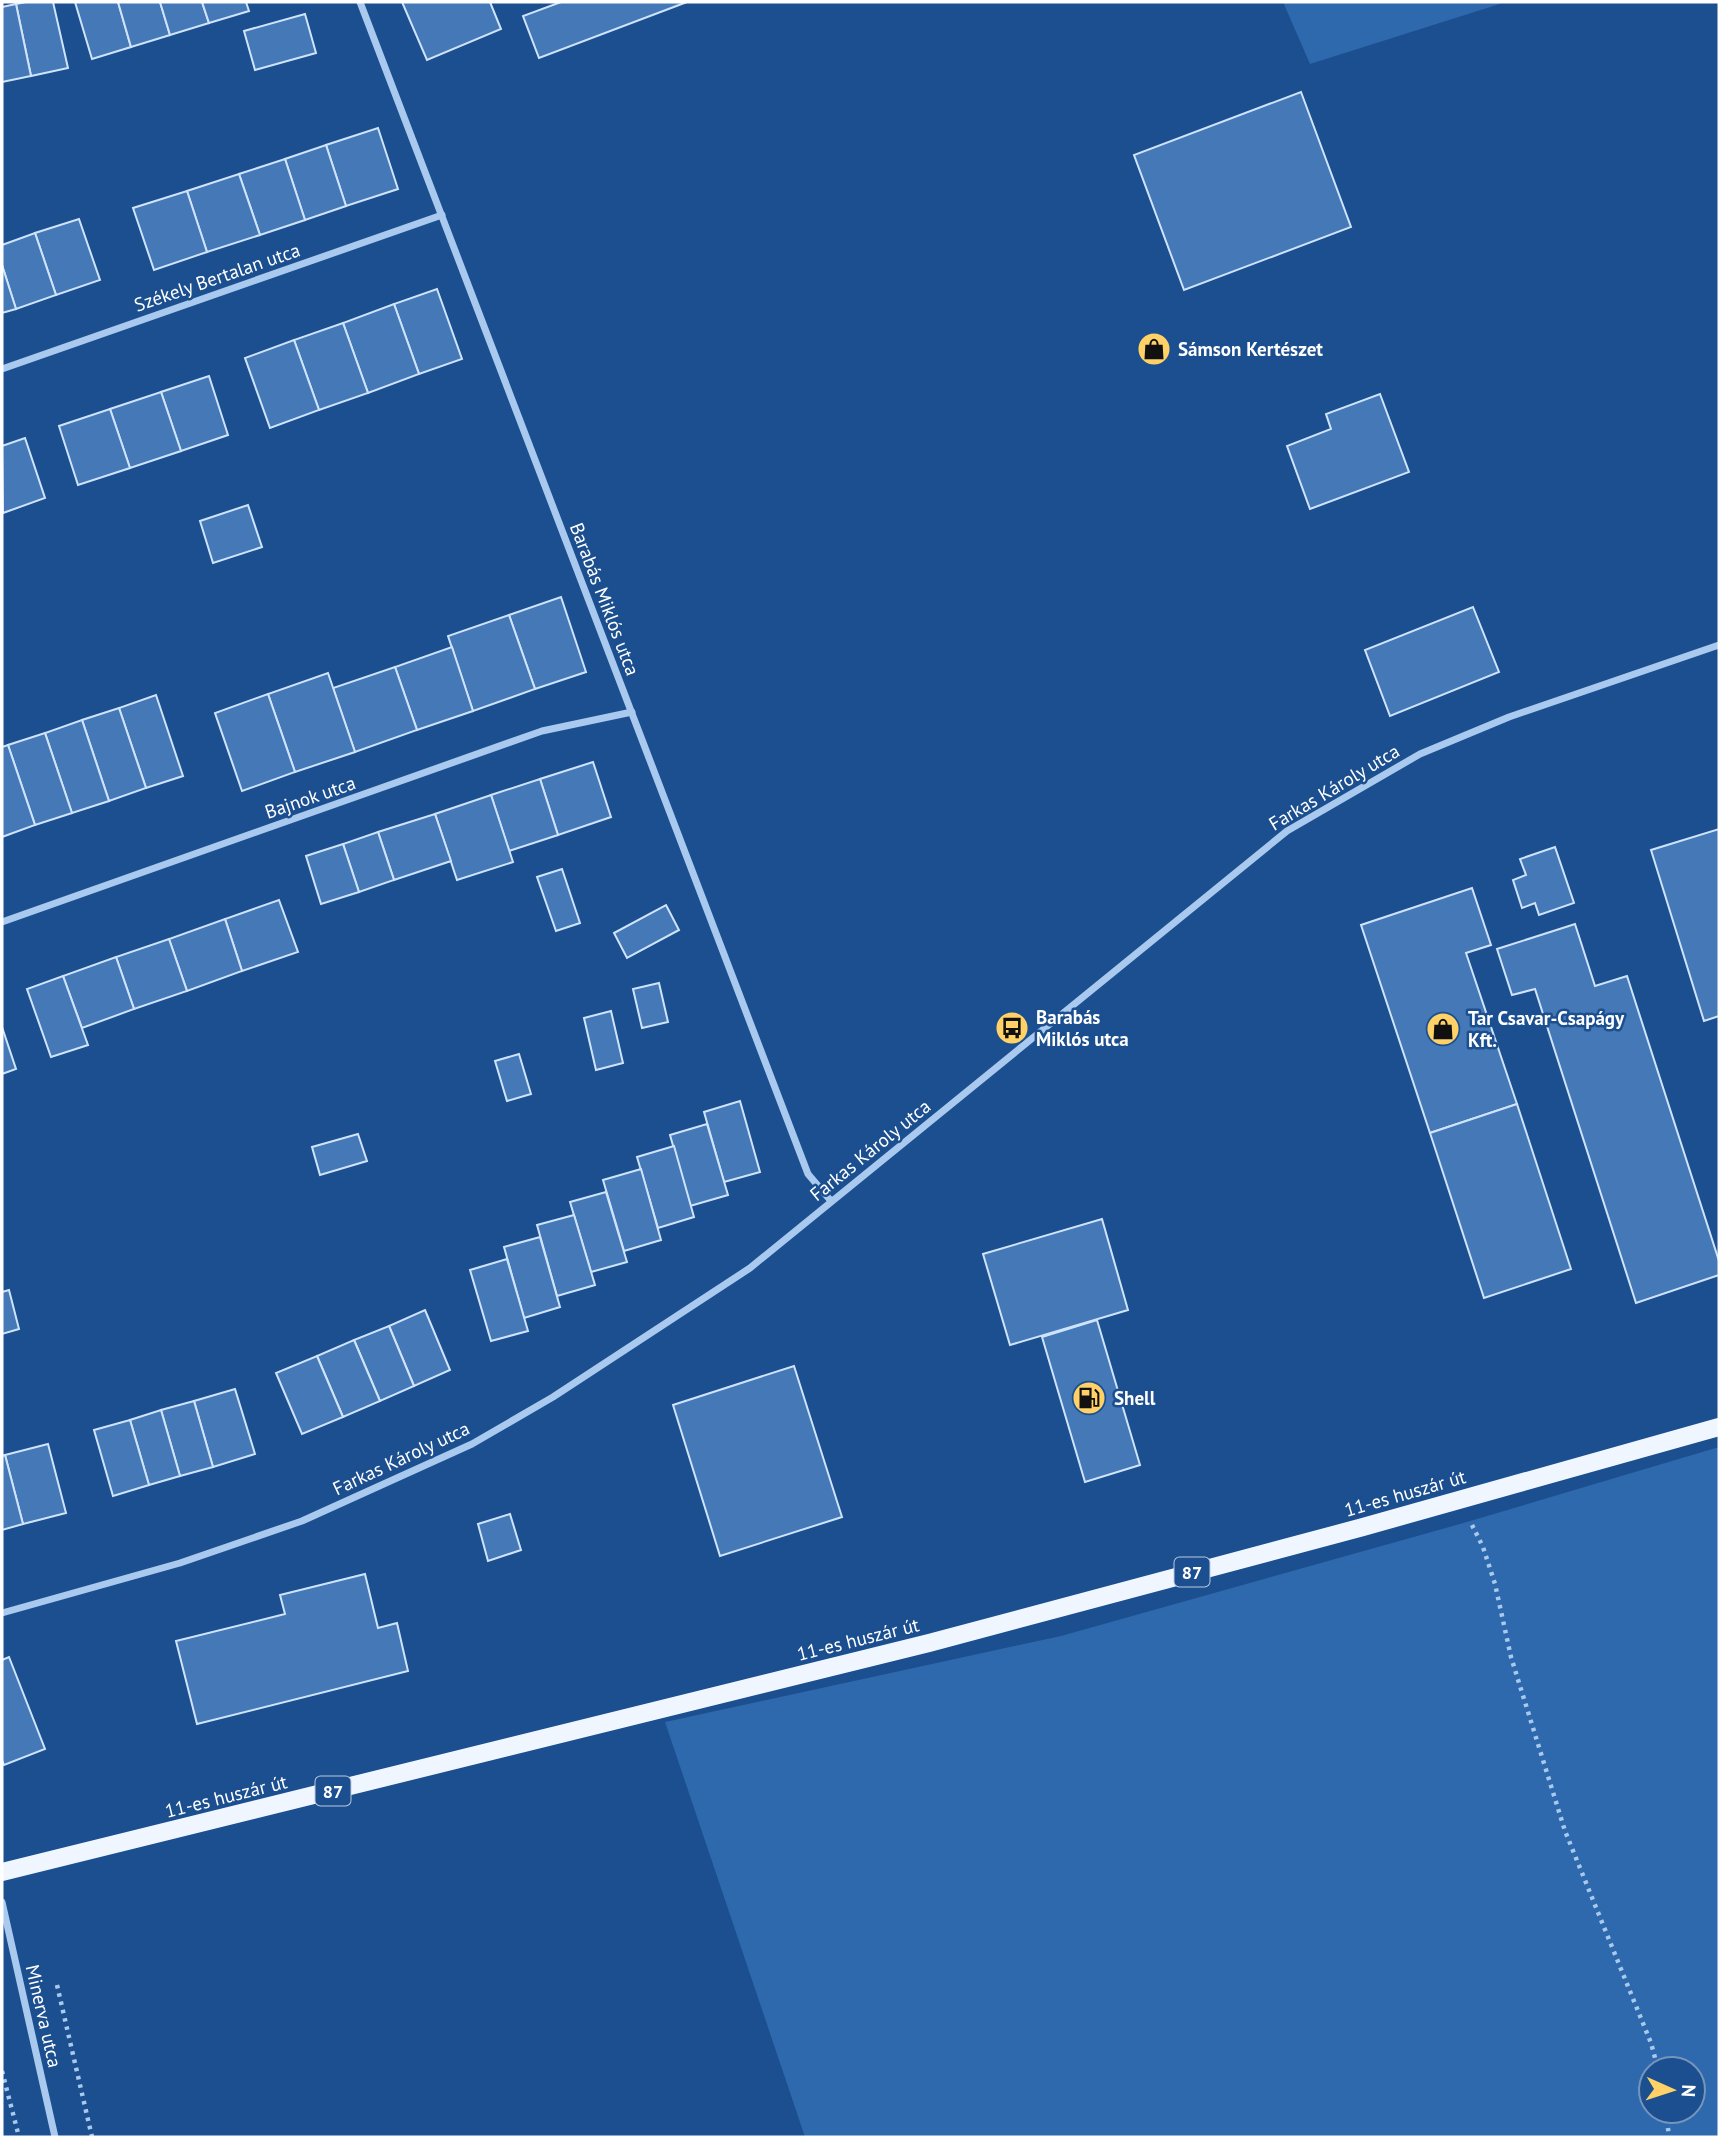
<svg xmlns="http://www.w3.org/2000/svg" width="1721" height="2139" viewBox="0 0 1721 2139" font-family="'PT Sans',sans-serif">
<rect width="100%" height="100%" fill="#1b4f8f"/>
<g fill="#2e69ad" fill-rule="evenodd">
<polygon points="1283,2 1506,2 1310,64"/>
<path d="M1719,1447V2137H805L665,1722L1061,1636L1460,1524ZM1651,2069H1693V2111H1651Z"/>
</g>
<g fill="#4478b7" stroke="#cfe3fa" stroke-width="2">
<polygon points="26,2 53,2 68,68 31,76 16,4"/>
<polygon points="75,2 118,2 131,47 92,59"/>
<polygon points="118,2 160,2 170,35 131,47"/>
<polygon points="160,2 202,2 209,23 170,35"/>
<polygon points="202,2 246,2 249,11 209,23"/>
<polygon points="402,2 490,2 501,29 427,60"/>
<polygon points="561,2 687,2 539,58 523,16"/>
<polygon points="16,4 31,76 2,82 2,7"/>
<polygon points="305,14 316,53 255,70 244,31"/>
<polygon points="1301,92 1351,227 1184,290 1134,155"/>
<polygon points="378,128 398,189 346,206 326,145"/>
<polygon points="326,145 346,206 305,220 285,159"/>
<polygon points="285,159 305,220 260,235 239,174"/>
<polygon points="239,174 260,235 207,252 187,191"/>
<polygon points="187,191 207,252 154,270 133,208"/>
<polygon points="79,219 100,280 56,295 35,233"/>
<polygon points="35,233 56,295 16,309 2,265 2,245"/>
<polygon points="2,265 16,309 2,313"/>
<polygon points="437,289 462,359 419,374 394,304"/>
<polygon points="394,304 419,374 368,393 343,323"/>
<polygon points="343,323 368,393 319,410 294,340"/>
<polygon points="294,340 319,410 270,428 245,358"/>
<polygon points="209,376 228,435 181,451 161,392"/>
<polygon points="161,392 181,451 130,468 110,409"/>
<polygon points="1380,394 1409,472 1310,509 1287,446 1331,429 1326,414"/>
<polygon points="110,409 130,468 78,485 59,426"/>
<polygon points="25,438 45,498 3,513 2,446"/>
<polygon points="248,505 262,547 213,563 200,521"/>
<polygon points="561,597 586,672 535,689 509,615"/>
<polygon points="1473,607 1499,672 1390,716 1365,650"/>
<polygon points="509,615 535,689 473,711 448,636"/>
<polygon points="452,647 473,711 417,730 395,667"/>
<polygon points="395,667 417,730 355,752 333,688"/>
<polygon points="328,673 355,752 295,772 268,694"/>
<polygon points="268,694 295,772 242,791 215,713"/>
<polygon points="156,695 183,776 146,788 119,708"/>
<polygon points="119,708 146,788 109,801 82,720"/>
<polygon points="82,720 109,801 72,813 45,733"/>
<polygon points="45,733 72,813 35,825 8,745"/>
<polygon points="8,745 35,825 2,837 2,747"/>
<polygon points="593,762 611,817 558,835 540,779"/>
<polygon points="540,779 558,835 509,851 491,795"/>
<polygon points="491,795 513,862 457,880 435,814"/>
<polygon points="435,814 451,861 394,880 378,832"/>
<polygon points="1719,829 1719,1016 1704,1021 1651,850"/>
<polygon points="378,832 394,880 359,892 343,844"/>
<polygon points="343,844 359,892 321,904 306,856"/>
<polygon points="1555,847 1574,903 1539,915 1535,903 1522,908 1513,880 1526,875 1520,859"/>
<polygon points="562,869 580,923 556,931 537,877"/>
<polygon points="1472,888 1491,945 1466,953 1517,1104 1430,1133 1361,925"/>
<polygon points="279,900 298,952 242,971 225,919"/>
<polygon points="666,905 679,930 627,958 614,933"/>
<polygon points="225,919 242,971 187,991 169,939"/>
<polygon points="1575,924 1595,986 1627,976 1719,1261 1719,1275 1636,1303 1535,989 1512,995 1497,949"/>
<polygon points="169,939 187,991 134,1009 116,957"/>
<polygon points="116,957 134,1009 82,1028 63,976"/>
<polygon points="63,976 88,1045 51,1057 27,989"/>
<polygon points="659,983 668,1022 642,1028 633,989"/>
<polygon points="611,1011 623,1063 596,1070 584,1018"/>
<polygon points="2,1027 16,1069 2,1074"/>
<polygon points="519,1054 531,1094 507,1101 495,1061"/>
<polygon points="740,1101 760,1172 724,1182 704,1112"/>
<polygon points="1517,1104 1571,1269 1484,1298 1430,1133"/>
<polygon points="707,1124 728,1195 690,1206 670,1135"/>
<polygon points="358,1134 367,1161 320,1175 312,1147"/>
<polygon points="674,1146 694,1217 658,1228 637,1157"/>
<polygon points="641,1169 661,1240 624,1251 603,1180"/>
<polygon points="606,1192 627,1262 591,1272 570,1202"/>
<polygon points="574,1215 595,1285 557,1296 537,1225"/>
<polygon points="1102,1219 1128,1310 1010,1345 983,1254"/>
<polygon points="540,1237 560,1307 524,1318 504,1247"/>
<polygon points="507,1259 528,1331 491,1341 470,1270"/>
<polygon points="9,1290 19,1329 2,1334 2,1292"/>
<polygon points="425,1310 450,1370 414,1386 389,1326"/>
<polygon points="1097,1320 1140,1465 1085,1482 1042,1337"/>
<polygon points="389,1326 414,1386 380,1401 354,1340"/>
<polygon points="354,1340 380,1401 343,1417 317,1356"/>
<polygon points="317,1356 343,1417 302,1434 276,1373"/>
<polygon points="794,1366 842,1517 720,1556 673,1405"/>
<polygon points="235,1389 255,1454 213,1467 194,1401"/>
<polygon points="194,1401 213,1467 180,1476 161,1410"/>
<polygon points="161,1410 180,1476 149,1485 130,1420"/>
<polygon points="130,1420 149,1485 113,1496 94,1430"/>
<polygon points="48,1444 66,1513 23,1524 5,1455"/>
<polygon points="5,1455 23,1524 2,1530 2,1456"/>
<polygon points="510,1514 521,1550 488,1561 478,1524"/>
<polygon points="365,1574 378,1628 397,1623 408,1671 197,1724 176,1641 285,1614 280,1595"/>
<polygon points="9,1657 45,1749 4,1765 2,1760 2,1660"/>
</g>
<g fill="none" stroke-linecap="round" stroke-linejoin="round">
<g stroke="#a9c9ee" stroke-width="4.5" stroke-dasharray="3.5 5" stroke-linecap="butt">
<polyline points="1472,1525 1483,1547 1495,1584 1511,1657 1565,1831 1651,2043 1658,2069"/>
<polyline points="57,1985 92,2137"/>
<polyline points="2,2071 19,2137"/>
<polyline points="1666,2111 1669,2137"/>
</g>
<g stroke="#a9c9ee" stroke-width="7">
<polyline points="360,2 808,1174 831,1201"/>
<polyline points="2,369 442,215"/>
<polyline points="2,922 542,731 632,712"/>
<polyline points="2,1613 180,1563 302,1521 472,1444 553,1397 750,1268 1287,831 1420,754 1509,717 1719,645"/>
<polyline points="2,1902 55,2137"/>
</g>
<polyline stroke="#f0f6ff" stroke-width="18" points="2,1872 929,1643 1363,1527 1719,1427"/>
</g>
<defs>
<symbol id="shop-disc" viewBox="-11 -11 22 22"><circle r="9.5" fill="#ffd166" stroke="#1b4f8f"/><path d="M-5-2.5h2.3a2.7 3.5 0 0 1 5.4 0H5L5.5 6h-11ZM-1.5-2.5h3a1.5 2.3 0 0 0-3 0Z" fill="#111"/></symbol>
<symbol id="bus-disc" viewBox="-11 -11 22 22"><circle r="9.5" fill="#ffd166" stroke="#1b4f8f"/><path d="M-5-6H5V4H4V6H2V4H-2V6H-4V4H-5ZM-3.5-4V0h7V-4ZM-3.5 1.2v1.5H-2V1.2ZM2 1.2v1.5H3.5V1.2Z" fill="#111"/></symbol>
<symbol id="fuel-disc" viewBox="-11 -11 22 22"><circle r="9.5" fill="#ffd166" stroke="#1b4f8f"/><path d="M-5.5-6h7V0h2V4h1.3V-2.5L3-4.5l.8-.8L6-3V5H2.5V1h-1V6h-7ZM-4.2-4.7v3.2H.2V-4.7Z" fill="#111"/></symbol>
</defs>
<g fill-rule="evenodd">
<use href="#shop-disc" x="1135" y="330" width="38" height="38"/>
<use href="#bus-disc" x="993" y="1009" width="38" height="38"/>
<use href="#shop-disc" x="1424" y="1010" width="38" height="38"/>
<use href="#fuel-disc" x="1070" y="1379" width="38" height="38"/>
</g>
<g text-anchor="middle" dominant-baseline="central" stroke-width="5" stroke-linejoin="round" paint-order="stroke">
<g fill="#1b4f8f" stroke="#bbcadd" stroke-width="2">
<rect x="1174.5" y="1557.5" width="35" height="29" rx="5"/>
<rect x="315.5" y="1776.5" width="35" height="29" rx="5"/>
</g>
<g font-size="18" font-weight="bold" fill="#fff">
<text x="1192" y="1572">87</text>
<text x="333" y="1791">87</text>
</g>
<g font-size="19" fill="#fff" stroke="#1b4f8f">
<text transform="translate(217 277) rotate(-19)">Székely Bertalan utca</text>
<text transform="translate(605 599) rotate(69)">Barabás Miklós utca</text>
<text transform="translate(1334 787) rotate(-31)">Farkas Károly utca</text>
<text transform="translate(310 797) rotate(-19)">Bajnok utca</text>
<text transform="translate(870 1150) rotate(-39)">Farkas Károly utca</text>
<text transform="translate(401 1458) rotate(-25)">Farkas Károly utca</text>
<text transform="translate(1405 1493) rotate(-16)">11-es huszár út</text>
<text transform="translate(858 1639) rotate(-14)">11-es huszár út</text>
<text transform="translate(226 1796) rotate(-14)">11-es huszár út</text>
<text transform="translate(44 2016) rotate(77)">Minerva utca</text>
</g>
<g font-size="19" font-weight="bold" fill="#fff" stroke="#1b4f8f" text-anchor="start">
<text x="1178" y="349">Sámson Kertészet</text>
<text x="1036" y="1017">Barabás<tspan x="1036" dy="22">Miklós utca</tspan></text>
<text x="1468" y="1018">Tar Csavar-Csapágy<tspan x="1468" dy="22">Kft.</tspan></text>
<text x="1114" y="1398">Shell</text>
</g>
</g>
<rect width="1721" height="2139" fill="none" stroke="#ffffff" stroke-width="7"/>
<g transform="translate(1672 2090) rotate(93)"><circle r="33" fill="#1b4f8f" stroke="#7695bc" stroke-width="2"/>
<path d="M0-5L12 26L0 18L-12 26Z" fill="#ffd166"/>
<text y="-10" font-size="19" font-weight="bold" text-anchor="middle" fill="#ffffff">N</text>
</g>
</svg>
